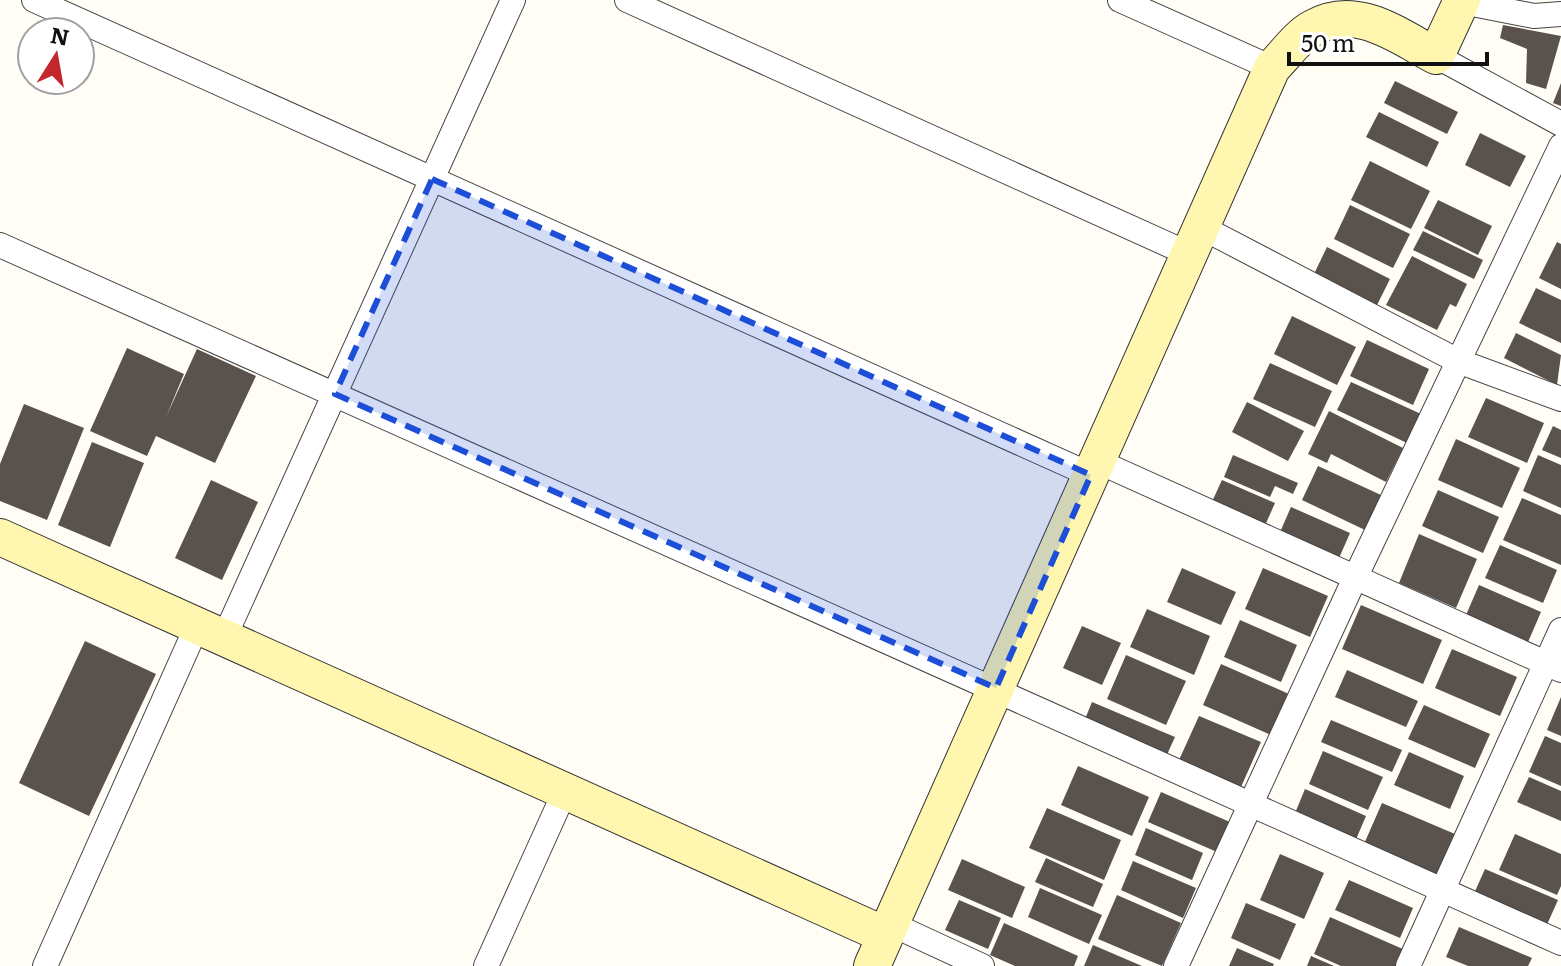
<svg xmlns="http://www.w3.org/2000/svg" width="1561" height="966" viewBox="0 0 1561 966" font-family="Literata,serif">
<rect width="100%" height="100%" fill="#fffdf5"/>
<g fill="#5a524d">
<polygon points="1503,25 1561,36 1546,89 1526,83 1527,49 1500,38"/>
<polygon points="1395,81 1458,112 1447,134 1384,103"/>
<polygon points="1561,83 1561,106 1553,103"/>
<polygon points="1379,112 1439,142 1427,167 1366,137"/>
<polygon points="1480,133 1526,156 1510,187 1465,165"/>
<polygon points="1370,161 1430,191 1411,229 1351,200"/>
<polygon points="1438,200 1492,226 1478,255 1424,228"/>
<polygon points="1350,205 1410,234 1393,268 1334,239"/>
<polygon points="1423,231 1483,260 1474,279 1413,250"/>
<polygon points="1557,242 1561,244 1561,289 1539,278"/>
<polygon points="1327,247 1390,279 1376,307 1313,276"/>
<polygon points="1412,256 1467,284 1456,307 1450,304 1437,330 1386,305"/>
<polygon points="1536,288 1561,300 1561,343 1519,323"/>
<polygon points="1292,316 1356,347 1337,385 1274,354"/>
<polygon points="1516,333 1561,355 1557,385 1504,358"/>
<polygon points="1367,340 1429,369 1413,405 1350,376"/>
<polygon points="127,348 184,374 166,417 197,349 256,376 215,463 156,436 147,456 90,431"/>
<polygon points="1270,363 1332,391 1315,427 1253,399"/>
<polygon points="1351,382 1421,414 1407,443 1337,410"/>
<polygon points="1486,398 1544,423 1527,463 1468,437"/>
<polygon points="1247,402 1304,431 1288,461 1232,432"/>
<polygon points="24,404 84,428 47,520 0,501 0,464"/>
<polygon points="1329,411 1403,448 1386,482 1331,454 1327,463 1308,454"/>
<polygon points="1553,426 1561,430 1561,458 1542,450"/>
<polygon points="1456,439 1520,468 1502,508 1438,480"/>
<polygon points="92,442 144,463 110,547 58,525"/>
<polygon points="1233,455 1298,483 1293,494 1275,486 1270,497 1224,477"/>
<polygon points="1538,455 1561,465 1561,508 1523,491"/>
<polygon points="1318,466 1381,495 1365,530 1302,500"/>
<polygon points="211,480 258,502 222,580 175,558"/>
<polygon points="1222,480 1275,503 1263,530 1210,506"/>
<polygon points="1438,490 1499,517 1483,553 1422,526"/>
<polygon points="1522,498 1561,515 1561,565 1503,540"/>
<polygon points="1291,507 1350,533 1336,565 1277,539"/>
<polygon points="1419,534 1477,559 1456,608 1399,583"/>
<polygon points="1500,545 1557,570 1543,603 1485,578"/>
<polygon points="1182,568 1236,592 1221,625 1167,602"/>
<polygon points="1263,568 1328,596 1310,637 1245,609"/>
<polygon points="1479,585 1541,612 1525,649 1463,622"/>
<polygon points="1361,605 1442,640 1423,684 1342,649"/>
<polygon points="1147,609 1210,636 1194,675 1130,647"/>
<polygon points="1240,620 1297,645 1281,682 1224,657"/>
<polygon points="1082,626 1121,643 1102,685 1063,668"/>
<polygon points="85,641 156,674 89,816 19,783"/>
<polygon points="1452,649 1517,677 1500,716 1435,688"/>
<polygon points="1126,655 1186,681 1166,725 1107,699"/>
<polygon points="1221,664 1289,694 1271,735 1203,705"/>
<polygon points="1347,670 1418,701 1406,727 1335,697"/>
<polygon points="1561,697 1561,736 1547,730"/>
<polygon points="1092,702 1175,737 1165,759 1083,724"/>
<polygon points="1424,705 1490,734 1475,768 1408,739"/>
<polygon points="1199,716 1261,742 1241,787 1179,760"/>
<polygon points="1331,720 1402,750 1392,772 1321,742"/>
<polygon points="1545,736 1561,743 1561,786 1529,772"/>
<polygon points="1323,751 1383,777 1368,810 1309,784"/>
<polygon points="1409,752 1464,776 1450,809 1394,785"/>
<polygon points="1078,766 1149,797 1132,836 1061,805"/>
<polygon points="1529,777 1561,791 1561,821 1517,802"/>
<polygon points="1305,789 1366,816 1354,844 1293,818"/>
<polygon points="1161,792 1230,822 1217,852 1148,822"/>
<polygon points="1382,803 1455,834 1437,875 1364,844"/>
<polygon points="1047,808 1121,840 1104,880 1029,848"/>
<polygon points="1146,828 1203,853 1192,880 1135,855"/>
<polygon points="1515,834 1561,854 1561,886 1557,895 1499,870"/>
<polygon points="1280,854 1324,873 1304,919 1260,900"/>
<polygon points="1046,858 1103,884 1093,907 1035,882"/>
<polygon points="962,859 1025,887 1012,918 948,890"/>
<polygon points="1133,861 1196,888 1183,918 1121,890"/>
<polygon points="1485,869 1558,900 1545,929 1472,898"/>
<polygon points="1349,880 1413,908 1400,938 1335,910"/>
<polygon points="1040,888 1102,915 1089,944 1028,917"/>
<polygon points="1117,895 1181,923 1162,966 1098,939"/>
<polygon points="959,900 1001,918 988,949 945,930"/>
<polygon points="1246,903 1296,924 1280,960 1231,938"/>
<polygon points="1330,917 1405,950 1398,966 1341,966 1314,954"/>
<polygon points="1004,923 1078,956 1074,966 1015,966 990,955"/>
<polygon points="1459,927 1532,958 1528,966 1468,966 1446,957"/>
<polygon points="1093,945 1142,966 1084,966"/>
<polygon points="1237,948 1274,964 1273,966 1229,966"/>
<polygon points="1311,956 1334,966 1307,966"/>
</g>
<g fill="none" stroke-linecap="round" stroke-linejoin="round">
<defs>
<g id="street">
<polyline points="34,0 1091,475"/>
<polyline points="627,0 1189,254"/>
<polyline points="1120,0 1272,68"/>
<polyline points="1462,2 1534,16 1561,14"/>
<polyline points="1436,56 1561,124"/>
<polyline points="1201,227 1458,361 1561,399"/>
<polyline points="0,245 1561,943"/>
<polyline points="1097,461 1561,670"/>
<polyline points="224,638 513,0"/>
<polyline points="891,924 982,966"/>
<polyline points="45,966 197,626"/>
<polyline points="486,966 565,791"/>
<polyline points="1176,966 1355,578 1561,146"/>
<polyline points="1408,966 1561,630"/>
</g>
<g id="secondary">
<polyline points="0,537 885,935"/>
<path d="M872,966L1272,68C1285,55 1298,36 1313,28C1357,3 1398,36 1436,56L1462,0"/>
</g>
</defs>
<use href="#street" stroke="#444" stroke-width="26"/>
<use href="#secondary" stroke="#333" stroke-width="38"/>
<use href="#street" stroke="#fff" stroke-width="24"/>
<use href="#secondary" stroke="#fff6b0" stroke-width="36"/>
</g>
<path fill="#1d4ed8" fill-opacity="0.2" stroke="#1d4ed8" stroke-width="6" stroke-dasharray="16 10" stroke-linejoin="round" d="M432,179L1091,475L996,688L335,394Z"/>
<g transform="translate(56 56) rotate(11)"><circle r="38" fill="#ffffff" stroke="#a0a0a0" stroke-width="2"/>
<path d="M0-6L14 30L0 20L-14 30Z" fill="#c4262e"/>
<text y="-12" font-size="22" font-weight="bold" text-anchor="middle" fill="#111111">N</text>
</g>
<path d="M1289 52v12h198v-12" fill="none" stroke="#111111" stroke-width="4"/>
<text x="1301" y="52" font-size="24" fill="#111111" stroke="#ffffff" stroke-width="6" paint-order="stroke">50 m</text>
</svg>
